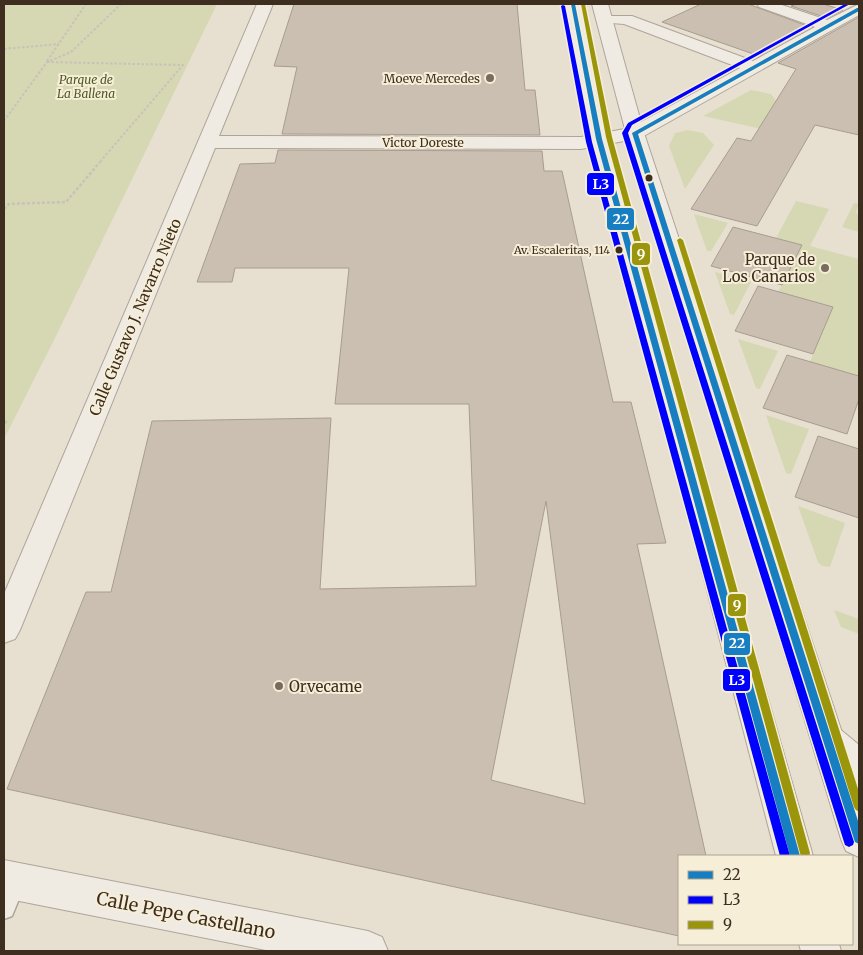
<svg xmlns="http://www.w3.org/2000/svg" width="863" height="955" viewBox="0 0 863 955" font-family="Merriweather,serif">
<rect width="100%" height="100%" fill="#e7e0d1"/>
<g fill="#d6d7b3">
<polygon points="4,4 217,4 56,336 4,439"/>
<polygon points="751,90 771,94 790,120 784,134 703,116"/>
<polygon points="688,130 703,133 714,145 685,189 669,146 675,133"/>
<polygon points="796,201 829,209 810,246 859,259 859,376 810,362 833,307 778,292 802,245 776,238"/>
<polygon points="854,203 859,204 856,212 859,217 859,232 842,227"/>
<polygon points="694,214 728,223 711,251 707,251"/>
<polygon points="715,272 751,282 734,315 730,314"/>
<polygon points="738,339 778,351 760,389 756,388"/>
<polygon points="766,415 809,429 791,474 786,473"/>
<polygon points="798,506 845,523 830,567 822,566 818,562"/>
<polygon points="834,610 859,619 859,634 841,627"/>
</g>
<g fill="#cbbfb2" stroke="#a89c90" fill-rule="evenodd">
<polygon points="294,4 517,4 525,90 535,90 540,135 282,134 297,67 274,66"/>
<polygon points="701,4 748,4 810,27 759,56 662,22"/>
<polygon points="797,4 823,4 843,10 827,18 791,6"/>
<polygon points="859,17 859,135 815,125 757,226 691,209 737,138 751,141 796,69 778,63"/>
<path d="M278,150L542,151L544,171H562L613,402H631L666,543L637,544L706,856H679V936L7,789L86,592H111L152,421L331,418L320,589L476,586L469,404H335L349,268H235L232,282H197L240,164L275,163ZM546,501L585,804L491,780Z"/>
<polygon points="733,227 802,245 782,285 711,266"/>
<polygon points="758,286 833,307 813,354 735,331"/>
<polygon points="787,355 859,376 859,399 847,434 763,408"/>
<polygon points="818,436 859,449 859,518 795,497"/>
</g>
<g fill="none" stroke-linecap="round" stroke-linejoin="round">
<defs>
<polygon id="service" points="15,871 23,874 26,882 12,916 4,919 4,882 7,874"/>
<g id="minor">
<polygon points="257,4 273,4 219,136 581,137 630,128 740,68 624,24 598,22 596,19 598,16 632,16 753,61 815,27 759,7 757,4 779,4 827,20 859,4 859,15 642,137 635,139 581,149 215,148 20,630 15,639 4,643 4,594"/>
<path d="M829,726L841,730L859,745V782C841,776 820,759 812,741L817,730Z"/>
<polygon points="4,860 368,931 382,937 388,951 271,951 4,898"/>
</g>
<g id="tertiary">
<polygon points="565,4 581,4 608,139 813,856 776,856 590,139"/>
<polygon points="592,4 608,4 644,133 859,784 859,857 846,851 841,839 626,133"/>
<polygon points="799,944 839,944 841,951 801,951"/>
</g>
</defs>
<use href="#service" stroke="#ada599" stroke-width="3"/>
<use href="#minor" stroke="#ada599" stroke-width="2"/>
<use href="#tertiary" stroke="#ada599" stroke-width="2"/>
<g stroke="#c8c2b9" stroke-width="2" stroke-dasharray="2.5 2" stroke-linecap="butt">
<polyline points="4,49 59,44"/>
<polyline points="47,61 86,4"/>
<polyline points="47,62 183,65 99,163"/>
<polyline points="4,121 47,62 71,52 121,4"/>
</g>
<polyline stroke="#c8c2b9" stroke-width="2.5" stroke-dasharray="3 2" stroke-linecap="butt" points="4,209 9,204 66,202 100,162"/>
<polyline stroke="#c8c2b9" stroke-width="3" stroke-dasharray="4 2.5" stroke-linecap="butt" points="4,424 7,419"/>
<use href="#service" fill="#efebe3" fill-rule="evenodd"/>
<use href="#minor" fill="#efebe3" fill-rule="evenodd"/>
<use href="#tertiary" fill="#efebe3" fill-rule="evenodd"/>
<defs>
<g id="bus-1">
<polygon points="571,4 575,4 602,139 800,856 790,856 596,139"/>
<polygon points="857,8 859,8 859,11 638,134 859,824 859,844 855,842 854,839 632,133"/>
</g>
<g id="bus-2">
<polygon points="845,4 850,4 632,125 628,133 854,842 853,845 849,847 845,845 844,842 622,133 628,123"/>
<polygon points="563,5 565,6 592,142 790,856 780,856 586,142 561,6"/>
</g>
<g id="bus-3">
<polygon points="581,4 585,4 612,137 810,853 809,856 801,856 800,853 606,137"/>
<polygon points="680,238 683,240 859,792 859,812 856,810 854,807 677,240"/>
</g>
</defs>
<use href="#bus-1" stroke="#f7eed8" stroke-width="3"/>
<use href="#bus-2" stroke="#f7eed8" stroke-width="3"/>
<use href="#bus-3" stroke="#f7eed8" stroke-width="3"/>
<use href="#bus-1" fill="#187ec2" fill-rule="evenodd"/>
<use href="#bus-2" fill="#00f" fill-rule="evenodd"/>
<use href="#bus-3" fill="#9a950b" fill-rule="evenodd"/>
</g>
<g fill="#786c5e" stroke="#f7eed8" stroke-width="2">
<circle cx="490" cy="78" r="5"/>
<circle cx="825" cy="268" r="5"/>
<circle cx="279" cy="686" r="5"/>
</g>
<g fill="#3d2e20" stroke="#f7eed8" stroke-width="2">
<circle cx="649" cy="178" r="4.5"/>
<circle cx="619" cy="250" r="4.5"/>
</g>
<g text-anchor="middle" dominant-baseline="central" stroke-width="4" stroke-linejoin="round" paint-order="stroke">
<g font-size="11" fill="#3d2e20" stroke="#f7eed8" text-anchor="end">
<text x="610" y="250">Av. Escaleritas, 114</text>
</g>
<g font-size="12" fill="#3d2e20" stroke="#f7eed8" text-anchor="end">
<text x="480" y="78">Moeve Mercedes</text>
</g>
<g font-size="12" font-style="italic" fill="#4d5a26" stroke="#f7eed8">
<text x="86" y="79">Parque de<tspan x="86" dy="14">La Ballena</tspan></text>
</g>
<g font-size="12" fill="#3d2e20" stroke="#f7eed8">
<text x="423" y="142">Victor Doreste</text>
</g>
<g font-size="15" fill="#3d2e20" stroke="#f7eed8" text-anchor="end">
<text x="815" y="259">Parque de<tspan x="815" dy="17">Los Canarios</tspan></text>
<text x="289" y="686" text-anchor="start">Orvecame</text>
</g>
<g font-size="15" fill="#3d2e20" stroke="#f7eed8">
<text transform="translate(135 317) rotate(-67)">Calle Gustavo J. Navarro Nieto</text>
</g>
<g font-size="18" fill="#3d2e20" stroke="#f7eed8">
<text transform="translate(186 915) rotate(11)">Calle Pepe Castellano</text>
</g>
</g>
<g stroke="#f7eed8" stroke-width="2">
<rect x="586" y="172" width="29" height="24" rx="5" fill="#00f"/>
<rect x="606" y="207" width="29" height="24" rx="5" fill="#187ec2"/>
<rect x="631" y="242" width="20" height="24" rx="5" fill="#9a950b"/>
<rect x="727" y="593" width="20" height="24" rx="5" fill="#9a950b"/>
<rect x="723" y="632" width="28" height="24" rx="5" fill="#187ec2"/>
<rect x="722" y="668" width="29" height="24" rx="5" fill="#00f"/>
</g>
<g font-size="14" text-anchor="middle" font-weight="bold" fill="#fff">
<text x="601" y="189">L3</text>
<text x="621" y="224">22</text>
<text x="641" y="259">9</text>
<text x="737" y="610">9</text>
<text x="737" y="648">22</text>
<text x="737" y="685">L3</text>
</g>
<rect width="863" height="955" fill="none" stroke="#3d2e20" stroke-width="10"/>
<rect x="678" y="855" width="175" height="90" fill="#f7eed8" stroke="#ada18e"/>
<rect x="688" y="871" width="25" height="8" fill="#187ec2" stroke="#ada18e"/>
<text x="723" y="880" font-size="15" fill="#3d2e20">22</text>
<rect x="688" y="896" width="25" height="8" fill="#0000ff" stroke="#ada18e"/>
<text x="723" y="905" font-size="15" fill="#3d2e20">L3</text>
<rect x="688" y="921" width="25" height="8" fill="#9a950b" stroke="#ada18e"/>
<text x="723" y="930" font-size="15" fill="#3d2e20">9</text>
</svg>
